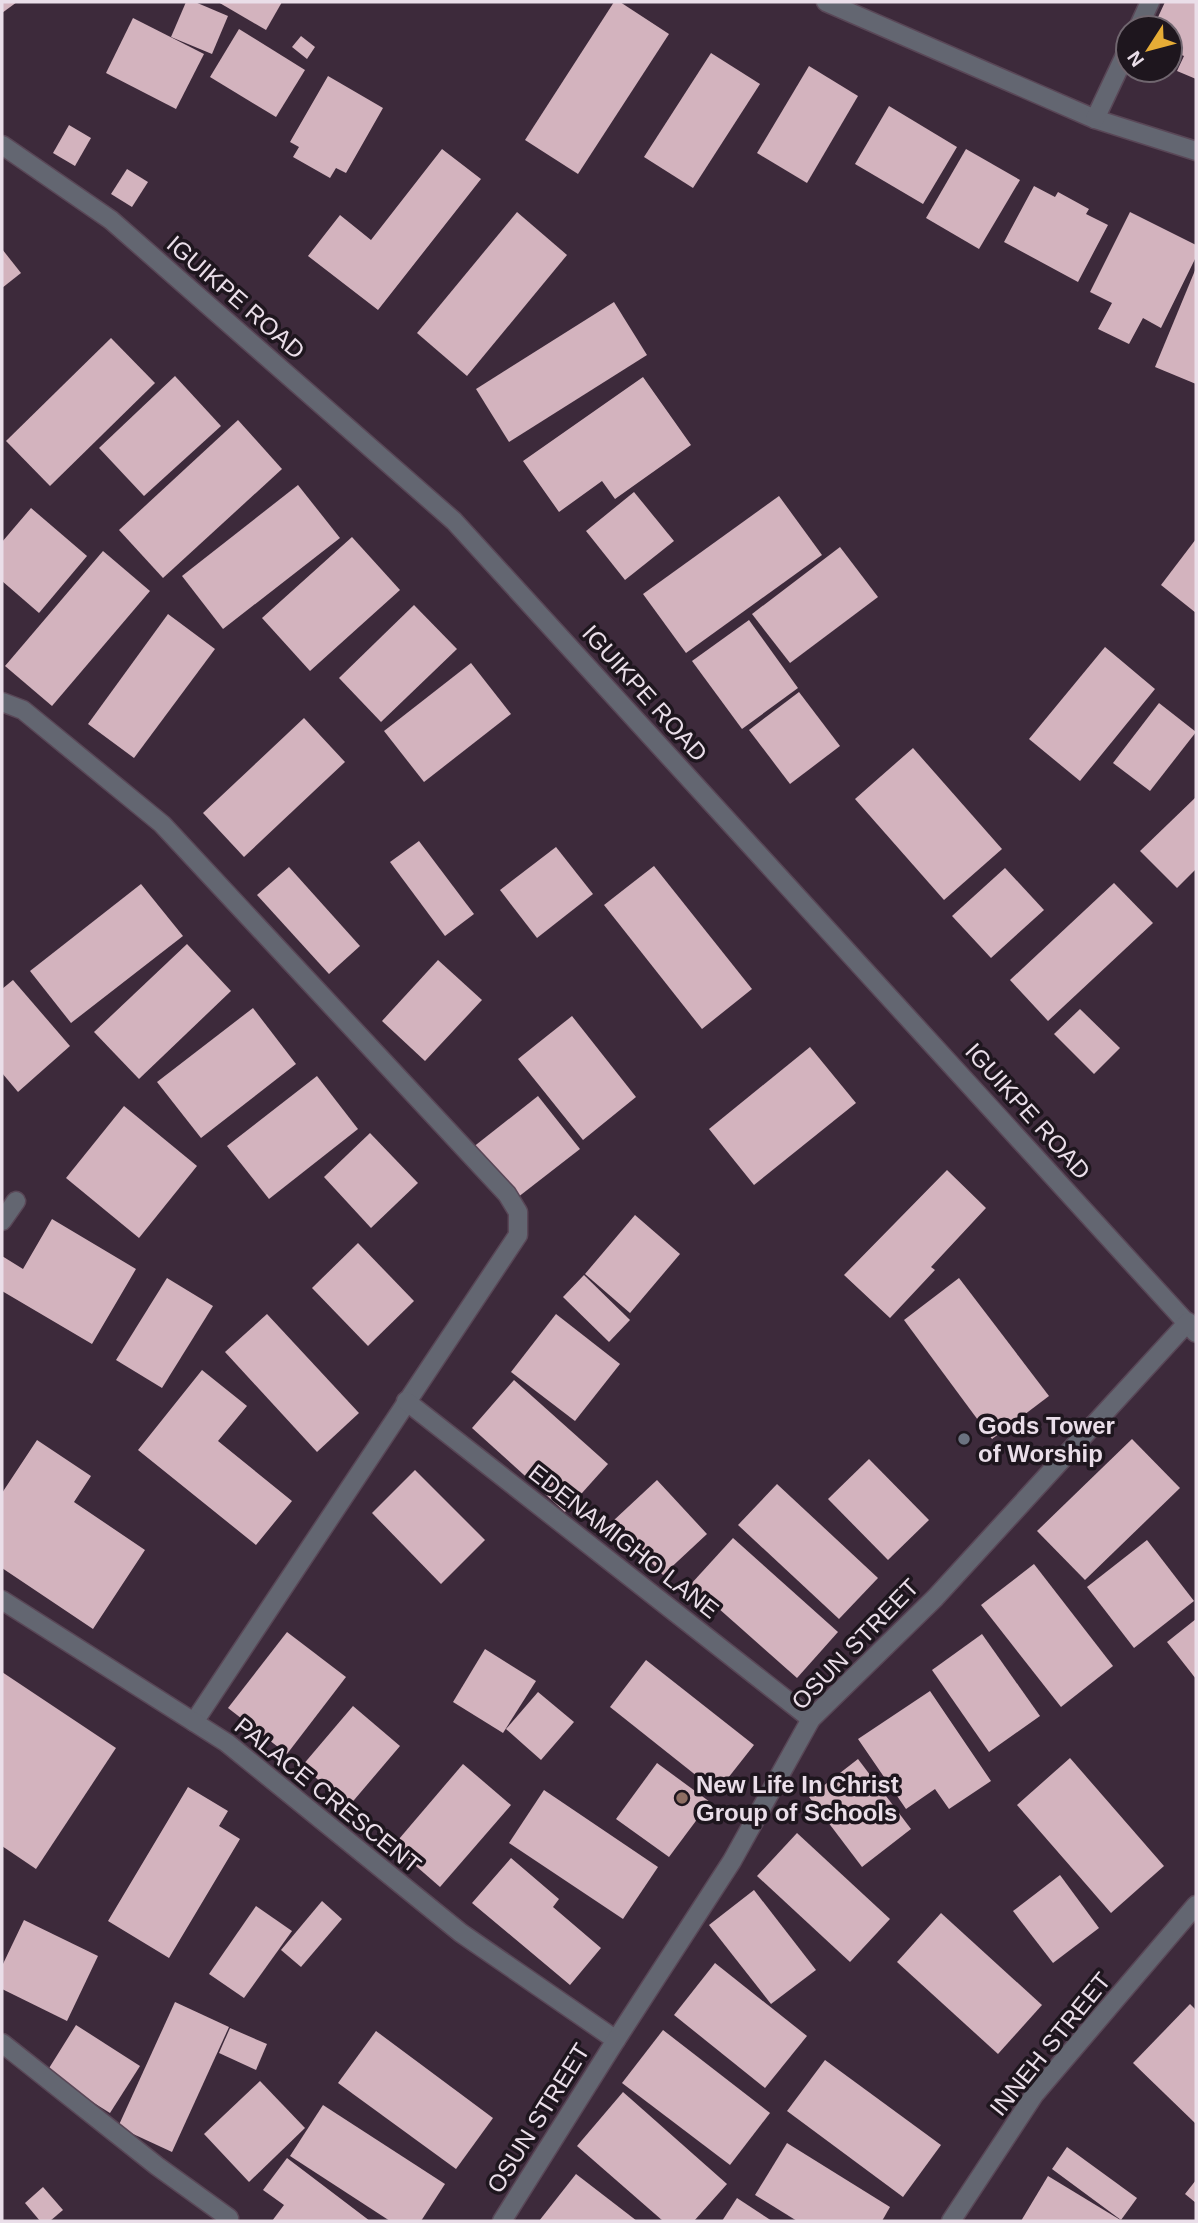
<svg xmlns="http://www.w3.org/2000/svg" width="1198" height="2223" viewBox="0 0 1198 2223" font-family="Arial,sans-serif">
<rect width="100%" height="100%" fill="#3d2a3b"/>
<g fill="#d3b3be">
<polygon points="2,2 17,2 2,13"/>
<polygon points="186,2 195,2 228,16 212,54 171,37"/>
<polygon points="218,2 282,2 266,30"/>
<polygon points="614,2 620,2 669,34 578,174 525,140"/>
<polygon points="1165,2 1196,2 1196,79 1177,71 1184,56 1170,50 1170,28 1153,28"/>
<polygon points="133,18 204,54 176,109 106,73"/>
<polygon points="239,29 305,70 276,117 210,77"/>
<polygon points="301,36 315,47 307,59 292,47"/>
<polygon points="711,53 760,84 693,188 644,157"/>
<polygon points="809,66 858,96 807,183 757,153"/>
<polygon points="328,76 383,108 346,173 336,168 330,178 293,157 299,147 290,142"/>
<polygon points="889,106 957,147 923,204 855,164"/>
<polygon points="69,125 91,138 75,166 53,153"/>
<polygon points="442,149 481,179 378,310 308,256 340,215 371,240"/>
<polygon points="966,149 1020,180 979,249 926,218"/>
<polygon points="127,169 148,182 132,207 111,194"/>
<polygon points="1034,186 1055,197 1058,192 1089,209 1086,214 1108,225 1078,282 1004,242"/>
<polygon points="517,212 567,255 467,376 417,333"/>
<polygon points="1130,212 1196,245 1196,257 1161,328 1143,318 1129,344 1098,329 1112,303 1090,292"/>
<polygon points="2,249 21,273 2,288"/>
<polygon points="1196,268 1196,384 1155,367"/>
<polygon points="614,302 647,355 509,442 476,389"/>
<polygon points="111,338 155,383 50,486 6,441"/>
<polygon points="175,376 221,426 144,496 99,448"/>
<polygon points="643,377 691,445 615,499 602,481 559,512 523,461"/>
<polygon points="238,420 282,469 163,578 119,530"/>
<polygon points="298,485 340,538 223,629 182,576"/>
<polygon points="634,492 674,541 625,580 586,531"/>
<polygon points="779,496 822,555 686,653 643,594"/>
<polygon points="31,508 87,556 39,613 2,581 2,542"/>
<polygon points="352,537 400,590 310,671 262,618"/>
<polygon points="1196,539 1196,613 1161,585"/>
<polygon points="840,547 878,597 790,663 752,614"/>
<polygon points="103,551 150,591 52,706 5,666"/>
<polygon points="414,605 457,649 381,722 339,678"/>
<polygon points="168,614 215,649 134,758 88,724"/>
<polygon points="749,620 798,688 742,729 692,661"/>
<polygon points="1105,647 1155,689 1080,781 1029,739"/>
<polygon points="471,663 511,714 424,782 384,731"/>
<polygon points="799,692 840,746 790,784 749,730"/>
<polygon points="1159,703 1196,732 1150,791 1113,763"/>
<polygon points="304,718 345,762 244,857 203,813"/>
<polygon points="913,748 1002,849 944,900 855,799"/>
<polygon points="1196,797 1196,869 1177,888 1140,851"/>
<polygon points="419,841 474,914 445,936 390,862"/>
<polygon points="556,847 593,894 537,938 500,890"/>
<polygon points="654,866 752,989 702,1029 604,905"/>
<polygon points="289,867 360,946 329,974 257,895"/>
<polygon points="1005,868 1044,910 991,958 952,916"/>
<polygon points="1114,883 1153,923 1048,1021 1010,980"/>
<polygon points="141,884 183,936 71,1023 30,971"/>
<polygon points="187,944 231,991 139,1079 94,1032"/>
<polygon points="438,960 482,1000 425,1061 382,1021"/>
<polygon points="13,980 70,1046 18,1092 2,1073 2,989"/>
<polygon points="253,1008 296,1064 201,1138 157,1082"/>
<polygon points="1080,1009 1120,1048 1094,1074 1054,1034"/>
<polygon points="572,1016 636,1097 583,1140 518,1059"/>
<polygon points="810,1047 856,1103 754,1185 709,1129"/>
<polygon points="317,1076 358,1129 269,1199 227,1146"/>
<polygon points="538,1096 580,1149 513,1201 472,1148"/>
<polygon points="124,1106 197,1166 139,1238 66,1178"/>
<polygon points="370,1133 418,1183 371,1228 324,1177"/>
<polygon points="947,1170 986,1208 931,1267 935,1270 890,1318 844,1275"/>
<polygon points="635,1215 680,1254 630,1313 585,1274"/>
<polygon points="52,1219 136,1269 92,1344 2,1291 2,1256 23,1269"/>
<polygon points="358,1243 414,1301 368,1346 312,1288"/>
<polygon points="584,1275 630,1320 609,1342 563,1297"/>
<polygon points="167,1278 213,1306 162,1388 116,1360"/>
<polygon points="959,1278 1049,1396 992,1439 904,1320"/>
<polygon points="267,1314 359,1413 317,1452 225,1352"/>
<polygon points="556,1314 620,1364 575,1421 511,1372"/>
<polygon points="202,1370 247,1406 218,1441 292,1501 256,1545 138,1450"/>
<polygon points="514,1380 608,1464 565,1512 472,1428"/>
<polygon points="1132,1439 1180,1488 1085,1580 1037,1531"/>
<polygon points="37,1440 91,1476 74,1502 145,1550 93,1629 2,1568 2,1493"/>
<polygon points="869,1459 929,1520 888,1560 828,1499"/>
<polygon points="415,1470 485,1540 441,1584 372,1513"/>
<polygon points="657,1480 707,1534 663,1575 613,1521"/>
<polygon points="777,1484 878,1578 839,1619 738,1525"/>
<polygon points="733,1538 838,1632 797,1678 691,1584"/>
<polygon points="1147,1540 1194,1601 1134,1648 1087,1587"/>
<polygon points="1034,1564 1113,1666 1061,1707 981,1605"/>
<polygon points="1196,1619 1196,1679 1167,1642"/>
<polygon points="287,1632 346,1677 287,1754 228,1708"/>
<polygon points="982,1634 1040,1716 989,1752 932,1670"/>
<polygon points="485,1649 536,1681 503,1733 453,1702"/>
<polygon points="646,1660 754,1745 717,1792 610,1707"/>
<polygon points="2,1672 116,1748 36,1869 2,1846"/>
<polygon points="930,1691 991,1781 949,1809 935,1789 906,1809 858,1739"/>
<polygon points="538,1692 574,1722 541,1760 506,1729"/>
<polygon points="353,1706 400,1746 349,1806 302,1766"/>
<polygon points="1070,1758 1164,1866 1111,1913 1017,1805"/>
<polygon points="858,1759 911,1829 862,1867 809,1797"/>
<polygon points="657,1763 710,1802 669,1857 616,1819"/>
<polygon points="463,1764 511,1805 440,1887 393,1846"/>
<polygon points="188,1787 228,1811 219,1826 240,1839 169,1958 108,1921"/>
<polygon points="544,1790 658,1867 623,1919 509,1843"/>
<polygon points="797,1833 890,1919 850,1962 757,1876"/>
<polygon points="511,1858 559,1899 553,1907 601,1948 570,1985 472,1903"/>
<polygon points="1060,1875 1099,1928 1053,1963 1013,1911"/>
<polygon points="754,1890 816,1970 771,2004 709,1925"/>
<polygon points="322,1901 342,1919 301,1967 281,1950"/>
<polygon points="256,1906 292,1931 244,1998 209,1974"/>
<polygon points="941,1913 1042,2005 998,2054 897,1962"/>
<polygon points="24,1920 98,1956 67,2021 2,1989 2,1966"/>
<polygon points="715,1963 807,2036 765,2088 674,2015"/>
<polygon points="175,2002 229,2027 172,2152 118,2127"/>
<polygon points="1190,2004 1196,2010 1196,2124 1133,2063"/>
<polygon points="76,2025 140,2066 110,2113 46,2073"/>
<polygon points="230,2028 267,2044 256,2070 219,2053"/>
<polygon points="663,2030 770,2113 730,2165 622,2083"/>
<polygon points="376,2031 493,2118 456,2169 338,2083"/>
<polygon points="825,2060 941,2145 903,2197 787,2111"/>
<polygon points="260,2081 305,2128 249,2182 204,2134"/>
<polygon points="623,2092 727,2184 694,2221 663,2221 577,2146"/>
<polygon points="323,2105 445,2184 421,2221 390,2221 290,2156"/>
<polygon points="787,2143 890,2207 882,2221 797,2221 755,2195"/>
<polygon points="1067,2147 1137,2198 1121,2220 1052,2169"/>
<polygon points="287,2158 370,2221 272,2221 284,2205 263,2190"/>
<polygon points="576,2174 637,2221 539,2221"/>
<polygon points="1048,2176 1122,2221 1021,2221"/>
<polygon points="1196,2180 1196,2203 1185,2194"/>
<polygon points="43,2187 63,2210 50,2221 40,2221 25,2203"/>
<polygon points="737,2198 772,2221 722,2221"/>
</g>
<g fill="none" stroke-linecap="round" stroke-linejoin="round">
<defs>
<g id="street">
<polyline points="826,2 1095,119 1196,151"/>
<polyline points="1138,28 1150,2"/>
<polyline points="1095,119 1128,49"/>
<polyline points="2,145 111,220 454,521 1196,1333"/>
<polyline points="2,702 23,710 162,824 507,1194 518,1212 518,1235 194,1722"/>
<polyline points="2,1221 16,1201"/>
<polyline points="406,1401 811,1719"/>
<polyline points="2,1600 227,1743 461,1933 616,2040"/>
<polyline points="2,2043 157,2166 229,2218"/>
<polyline points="502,2221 616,2040 732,1861 811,1719 935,1598 1188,1322"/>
<polyline points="951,2221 1034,2095 1196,1905"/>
</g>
</defs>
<use href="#street" stroke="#594757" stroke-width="21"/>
<use href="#street" stroke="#636671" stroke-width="18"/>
</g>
<circle fill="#6b7280" stroke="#1e161e" stroke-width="2.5" cx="964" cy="1439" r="7"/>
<circle fill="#8d6e63" stroke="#1e161e" stroke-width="2.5" cx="682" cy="1798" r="7"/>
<g text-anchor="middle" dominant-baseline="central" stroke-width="7" stroke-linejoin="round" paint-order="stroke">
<g font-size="24" fill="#eadee9" stroke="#1e161e">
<text transform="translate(236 297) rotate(41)">IGUIKPE ROAD</text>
<text transform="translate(645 693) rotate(48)">IGUIKPE ROAD</text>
<text transform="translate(1028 1111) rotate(48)">IGUIKPE ROAD</text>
<text transform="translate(624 1541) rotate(38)">EDENAMIGHO LANE</text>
<text transform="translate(855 1644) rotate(-46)">OSUN STREET</text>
<text transform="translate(328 1795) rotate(39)">PALACE CRESCENT</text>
<text transform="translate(1050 2044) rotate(-51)">INNEH STREET</text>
<text transform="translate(538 2118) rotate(-58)">OSUN STREET</text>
</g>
<g font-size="24" font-weight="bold" fill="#eadee9" stroke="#1e161e" text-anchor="start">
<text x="978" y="1425">Gods Tower<tspan x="978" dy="28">of Worship</tspan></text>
<text x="696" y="1784">New Life In Christ<tspan x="696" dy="28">Group of Schools</tspan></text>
</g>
</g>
<rect width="1198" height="2223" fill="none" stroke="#eadee9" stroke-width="7"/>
<g transform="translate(1149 49) rotate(234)"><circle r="33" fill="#1e161e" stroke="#70666f" stroke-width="2"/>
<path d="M0-5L12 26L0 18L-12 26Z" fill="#e6ac36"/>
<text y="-10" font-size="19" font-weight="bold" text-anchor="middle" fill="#eadee9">N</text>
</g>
</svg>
